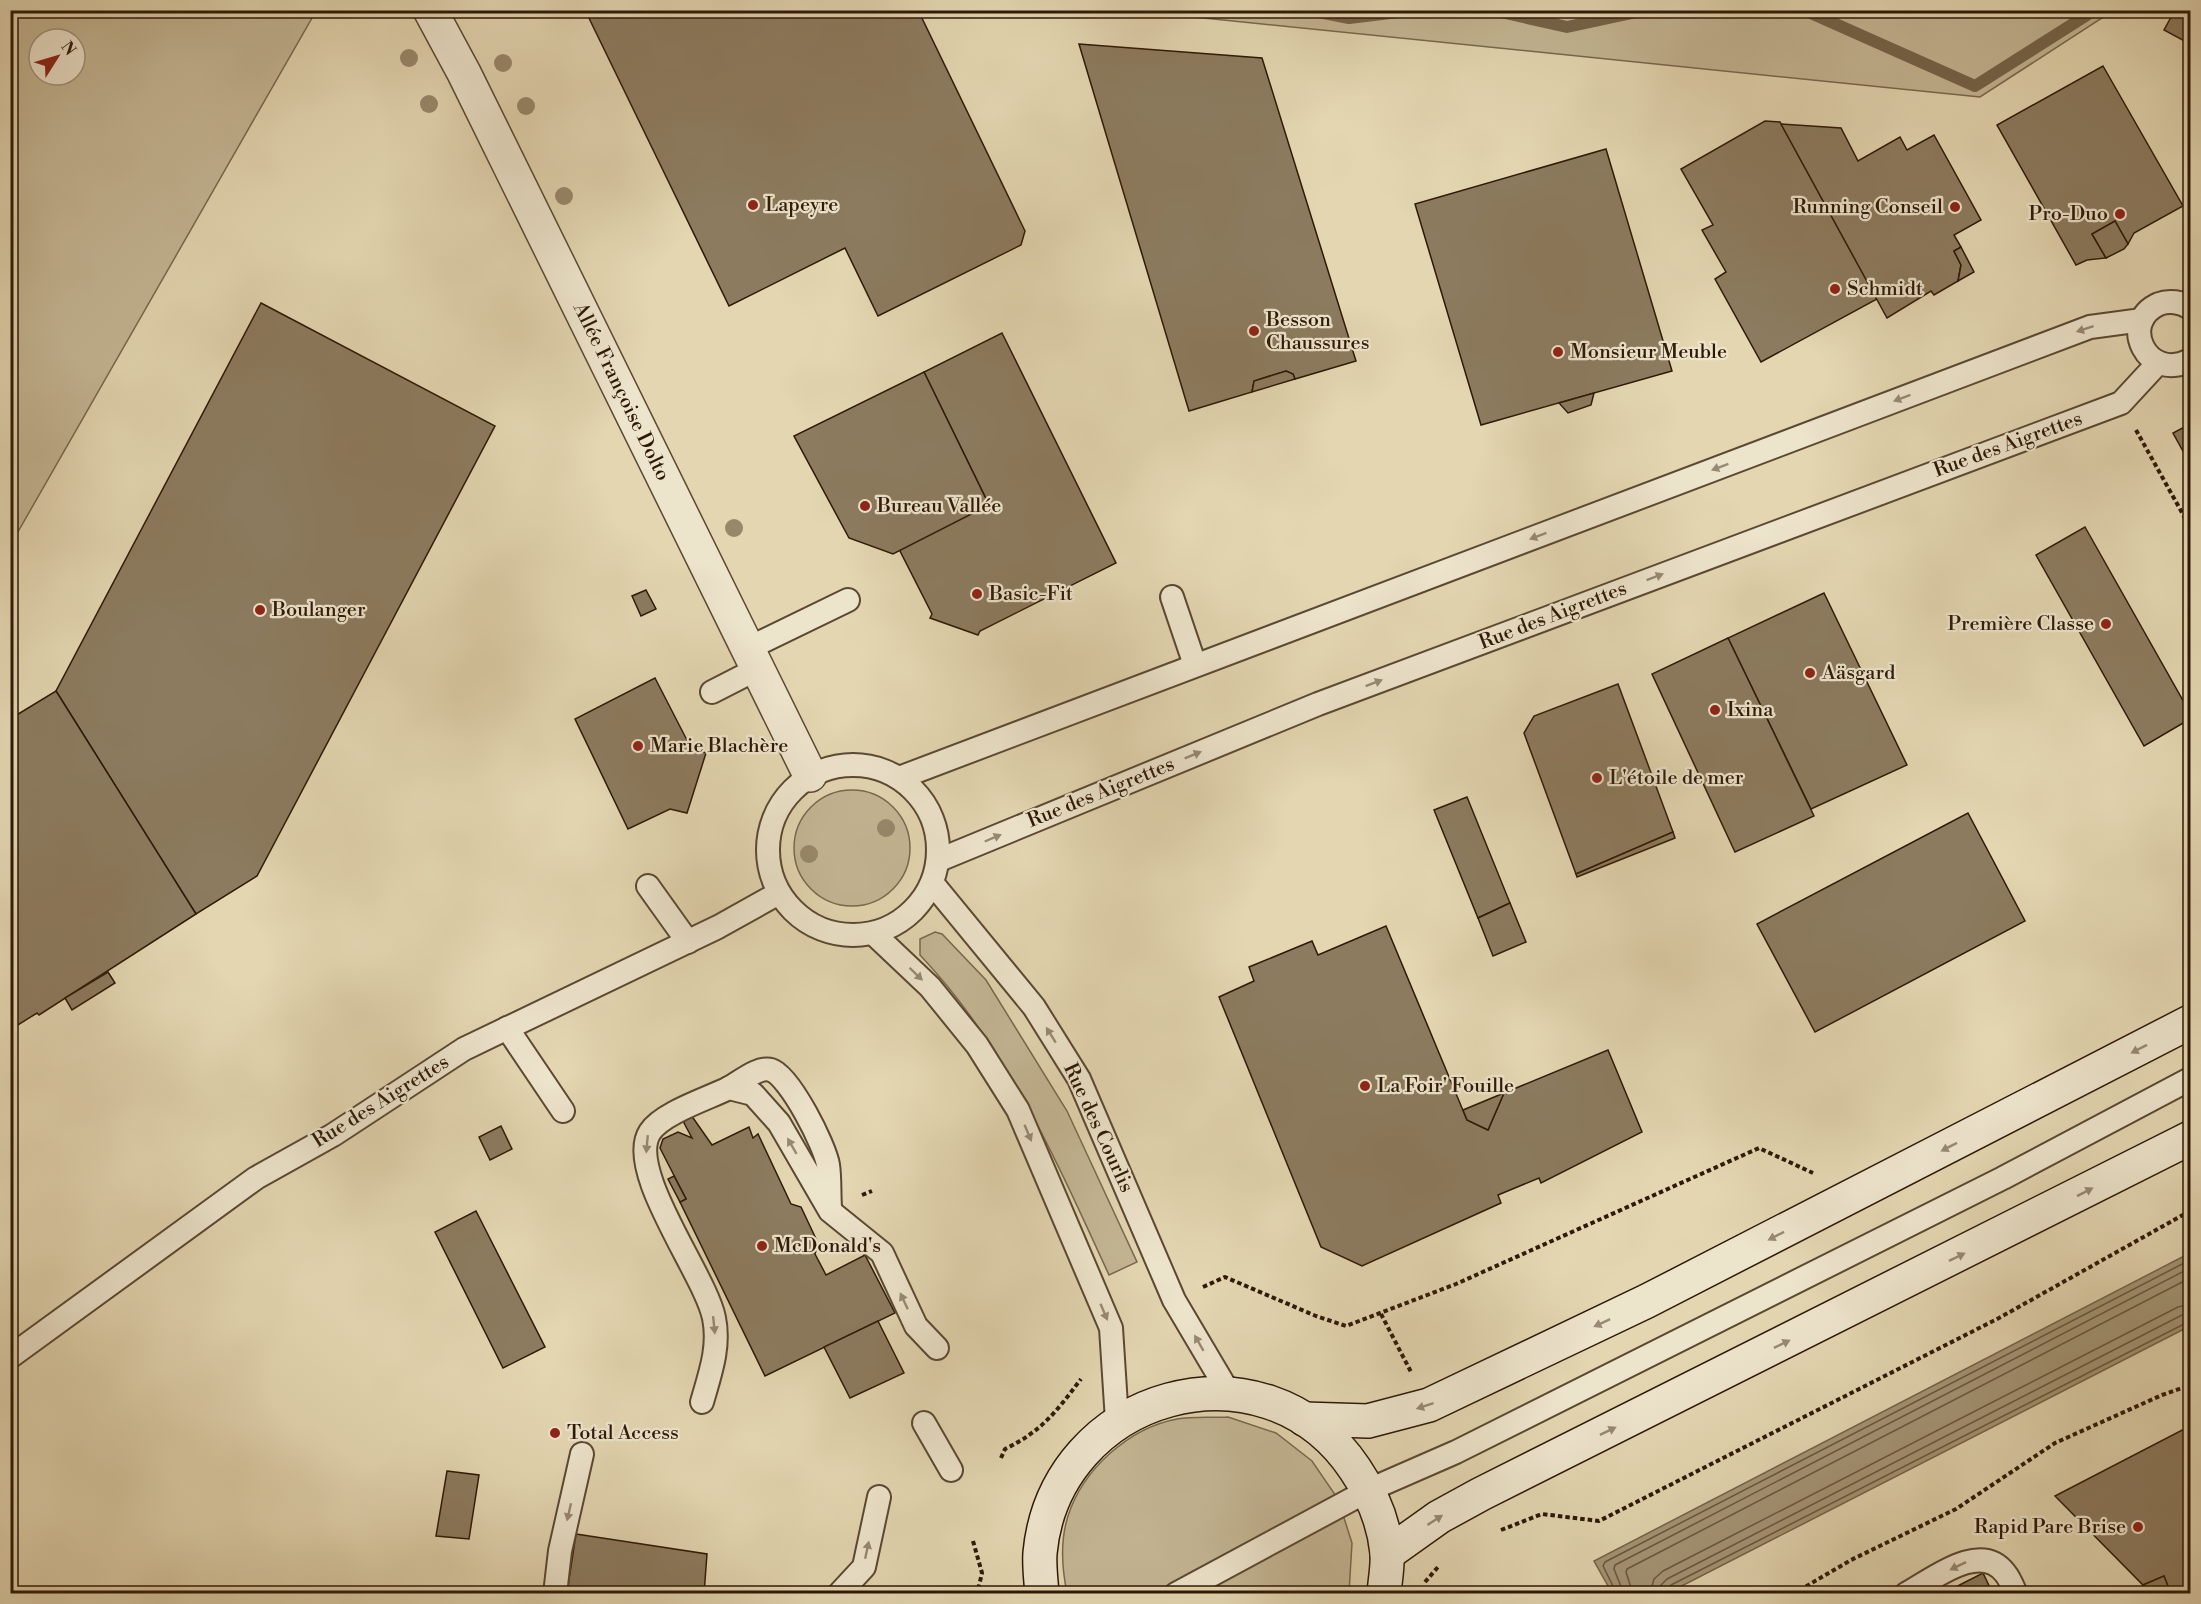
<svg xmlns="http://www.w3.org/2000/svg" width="2201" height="1604" viewBox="0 0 2201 1604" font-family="'Libre Bodoni',serif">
<rect width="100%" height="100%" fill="#e3d6b1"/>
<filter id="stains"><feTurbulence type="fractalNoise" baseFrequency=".00333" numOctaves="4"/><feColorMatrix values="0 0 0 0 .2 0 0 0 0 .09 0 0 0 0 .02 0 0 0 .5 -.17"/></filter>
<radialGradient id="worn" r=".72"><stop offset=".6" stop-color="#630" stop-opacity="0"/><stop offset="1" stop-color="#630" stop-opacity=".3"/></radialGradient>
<g fill="#c4b694" stroke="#79684e" stroke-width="1.5" fill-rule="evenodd">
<path d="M11,10L316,11L11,544L10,11ZM39,39H75V75H39Z"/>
<polygon points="1135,11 2108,11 2105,16 1980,97"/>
<circle cx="852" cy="848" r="58"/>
<path d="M935,932L942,934L986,980L1067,1111L1137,1262L1109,1275C1057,1162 1007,1047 920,955V939Z"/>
<path d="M1228,1417L1276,1433L1312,1461L1338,1499L1352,1543L1349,1593H1067C1062,1569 1060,1541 1068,1516C1083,1469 1129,1428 1177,1419C1193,1416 1212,1418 1228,1417Z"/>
</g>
<polygon fill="#a59677" stroke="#75644a" stroke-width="1.5" points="2190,1253 2190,1326 1668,1593 1612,1593 1594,1561"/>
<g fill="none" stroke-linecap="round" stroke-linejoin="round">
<g stroke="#6a583f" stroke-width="1.5">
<polyline points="1617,1594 1603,1566 1605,1562 2190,1260"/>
<polyline points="1624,1594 1614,1569 1615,1565 2190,1268"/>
<polyline points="1633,1594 1626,1572 1627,1569 2190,1278"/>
<polyline points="1650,1594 1654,1579 1663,1571 2178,1307 2190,1304"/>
<polyline points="1659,1594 1661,1585 1667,1579 2182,1315 2190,1313"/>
<polyline points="1667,1594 1671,1585 2190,1321"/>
</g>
<g stroke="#75644a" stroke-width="12">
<polyline points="1309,10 1349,18 1415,10"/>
<polyline points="1492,10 1567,27 1646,10"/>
<polyline points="1804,10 1975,86 2087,15 2090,10"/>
</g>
</g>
<g fill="#8c7b5f" stroke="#2e1907" stroke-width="1.5">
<polygon points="589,10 918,10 1025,231 1021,245 878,316 845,248 729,306 586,12"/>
<polygon points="2175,10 2190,10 2190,44 2164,30"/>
<polygon points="1079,44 1262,58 1356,361 1295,379 1293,374 1286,371 1254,381 1252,392 1189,411"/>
<polygon points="2103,66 2183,206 2134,233 2128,244 2115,221 2092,234 2106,258 2087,260 2076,265 1997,125"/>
<polygon points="1765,121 1780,122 1877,299 1761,362 1715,279 1726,272 1702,230 1713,225 1681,169"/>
<polygon points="1781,124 1841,128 1858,161 1900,137 1907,150 1934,135 1981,220 1954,235 1961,247 1954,251 1961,265 1958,281 1934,295 1931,291 1887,318"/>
<polygon points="1606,149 1672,371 1481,425 1415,204"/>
<polygon points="2115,221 2128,244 2124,249 2106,258 2092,234"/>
<polygon points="1961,247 1974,272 1958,281 1961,265 1954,251"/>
<polygon points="261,303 495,426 257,876 196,914 56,691"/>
<polygon points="1002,333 1116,563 980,631 978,635 930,618 932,614 899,549 989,505 924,372"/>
<polygon points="1286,371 1293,374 1295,379 1252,392 1254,381"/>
<polygon points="924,372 989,505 893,554 849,538 794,436"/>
<polygon points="1594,393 1591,405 1568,413 1559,403"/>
<polygon points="2190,424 2190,464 2173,433"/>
<polygon points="2085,527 2190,713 2190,719 2144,746 2036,555"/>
<polygon points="646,590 656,609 641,616 632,596"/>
<polygon points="1824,593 1907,765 1811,809 1728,638"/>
<polygon points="1728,638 1814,816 1735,852 1652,674"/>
<polygon points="655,678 691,748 706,753 687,813 670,809 628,829 575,719"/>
<polygon points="1618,684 1673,832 1576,874 1524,733 1534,716"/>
<polygon points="56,691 196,914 39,1015 37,1013 10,1030 10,719"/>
<polygon points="1467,797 1510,903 1478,918 1434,810"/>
<polygon points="1968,813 2025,921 1815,1032 1757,924"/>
<polygon points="1673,832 1675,838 1577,877 1576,874"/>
<polygon points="1510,903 1526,942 1493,956 1478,918"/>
<polygon points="1386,926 1467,1120 1488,1130 1504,1093 1608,1050 1642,1132 1541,1183 1539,1178 1498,1195 1501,1203 1362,1266 1321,1247 1219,997 1254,981 1249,967 1312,941 1318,955"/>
<polygon points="108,972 115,983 72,1010 65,998"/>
<polygon points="1504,1093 1488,1130 1467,1120 1463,1110"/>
<polygon points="691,1115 712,1145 749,1127 753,1138 758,1134 791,1204 801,1207 818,1243 815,1254 826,1275 865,1255 895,1313 765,1376 680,1202 686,1199 660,1148 663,1139 678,1132 692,1138 684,1123 685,1119"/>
<polygon points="501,1126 512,1149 490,1160 479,1137"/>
<polygon points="674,1176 686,1199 680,1202 668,1179"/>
<polygon points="476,1211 545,1347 503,1368 435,1232"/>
<polygon points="878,1321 904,1373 850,1398 824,1347"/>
<polygon points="2190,1426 2190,1594 2171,1594 2164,1576 2143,1585 2055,1496"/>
<polygon points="447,1471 479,1475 469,1539 436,1536"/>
<polygon points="576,1534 707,1554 704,1594 618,1594 568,1586"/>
<polygon points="1983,1573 1993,1594 1942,1594"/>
<polygon points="2164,1576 2171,1594 2152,1594 2143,1585"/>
</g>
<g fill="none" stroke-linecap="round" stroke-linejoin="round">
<defs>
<g id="service">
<path d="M2190,308C2182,302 2169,300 2159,304C2118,322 2147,383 2190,360"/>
<polyline points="1172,597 1195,665"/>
<polyline points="747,649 848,600"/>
<polyline points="712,692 757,669"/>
<circle cx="853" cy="850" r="85"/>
<polyline points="899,778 2090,327 2142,320"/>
<polyline points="939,860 1318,704 2121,403 2158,363"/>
<polyline points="933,884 1034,1007 1079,1079 1174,1300 1229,1393"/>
<polyline points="648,886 688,942"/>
<polyline points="874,934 930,987 977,1045 1018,1110 1111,1328 1117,1421"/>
<polyline points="507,1028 563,1111"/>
<path d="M729,1088C740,1082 759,1066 771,1070C790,1076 825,1146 828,1165C830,1178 829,1193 830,1207"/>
<polyline points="10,1357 256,1178 333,1135 464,1049 718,927 779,893"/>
<path d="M702,1402C710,1374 720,1347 714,1318C706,1276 625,1170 650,1132C662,1113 709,1098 729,1088L753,1094L779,1123L830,1211L882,1253L916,1326L937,1348"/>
<polyline points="924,1423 951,1470"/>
<polyline points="555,1594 560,1551 582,1454"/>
<polyline points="839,1594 864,1567 879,1497"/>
<polyline points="1176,1594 1369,1490 1456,1452 2003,1178 2190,1079"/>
<path d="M1906,1594C1932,1580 1980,1540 2005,1573C2010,1579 2013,1587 2016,1594"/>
</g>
<polyline id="minor" points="430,10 464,73 810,775"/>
<g id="secondary">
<polyline points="1304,1419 1368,1421 1429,1405 1647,1301 2190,1022"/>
<polyline points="1387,1554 1439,1517 1481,1494 2190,1138"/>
<path d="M1042,1594C1041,1580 1039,1566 1040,1553C1055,1393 1264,1333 1355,1469C1372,1494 1384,1522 1387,1553C1388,1566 1385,1580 1384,1594"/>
</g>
</defs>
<use href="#service" stroke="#5b4832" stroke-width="26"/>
<use href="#minor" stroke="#5b4832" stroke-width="36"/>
<use href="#secondary" stroke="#2e1907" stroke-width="36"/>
<g stroke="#2e1907" stroke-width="4" stroke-dasharray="4.5 3" stroke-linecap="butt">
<polyline points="2136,430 2190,527"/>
<polyline points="862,1195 872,1191"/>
<polyline points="1203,1287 1225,1277 1316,1316 1346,1326 1456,1284 1759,1148 1813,1173"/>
<polyline points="1381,1314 1411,1372"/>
<path d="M1001,1458L1005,1449C1042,1431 1056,1412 1081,1379"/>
<polyline points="1501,1530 1542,1514 1599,1521 1999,1318 2190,1211"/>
<polyline points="973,1541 982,1573 977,1594"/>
<polyline points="1425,1582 1438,1567"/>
<polyline points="1793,1594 1851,1560 1956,1509 2055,1443 2162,1395 2190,1385"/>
</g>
<use href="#service" stroke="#ede4cc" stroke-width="22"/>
<use href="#minor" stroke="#ede4cc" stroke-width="33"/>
<use href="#secondary" stroke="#ede4cc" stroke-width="33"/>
</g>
<g fill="#98886b">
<circle cx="409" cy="58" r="9"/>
<circle cx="503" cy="63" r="9"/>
<circle cx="429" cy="104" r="9"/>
<circle cx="526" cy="106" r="9"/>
<circle cx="564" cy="196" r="9"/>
<circle cx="734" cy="528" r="9"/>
<circle cx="886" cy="828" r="9"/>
<circle cx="809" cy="854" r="9"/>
</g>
<defs><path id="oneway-solid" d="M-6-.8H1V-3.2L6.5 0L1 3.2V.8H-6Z" transform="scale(1.5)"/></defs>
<g fill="#978973">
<use href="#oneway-solid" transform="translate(2085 329) rotate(162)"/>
<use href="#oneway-solid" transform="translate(1902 398) rotate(159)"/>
<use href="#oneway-solid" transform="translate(1720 467) rotate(159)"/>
<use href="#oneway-solid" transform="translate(1538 536) rotate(159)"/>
<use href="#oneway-solid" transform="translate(1655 577) rotate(-21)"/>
<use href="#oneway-solid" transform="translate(1374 683) rotate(-21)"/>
<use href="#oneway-solid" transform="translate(1193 755) rotate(-22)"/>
<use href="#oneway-solid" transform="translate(993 838) rotate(-23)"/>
<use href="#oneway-solid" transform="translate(916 974) rotate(44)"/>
<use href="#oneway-solid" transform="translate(1051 1035) rotate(-122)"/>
<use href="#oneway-solid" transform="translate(2139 1049) rotate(153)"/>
<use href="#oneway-solid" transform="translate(1028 1133) rotate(67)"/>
<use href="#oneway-solid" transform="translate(647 1144) rotate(95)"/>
<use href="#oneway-solid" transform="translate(792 1146) rotate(-120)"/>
<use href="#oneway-solid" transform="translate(1949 1147) rotate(153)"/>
<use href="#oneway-solid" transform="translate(2085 1192) rotate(-27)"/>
<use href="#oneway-solid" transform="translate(1776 1236) rotate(153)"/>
<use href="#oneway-solid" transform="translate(1957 1257) rotate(-26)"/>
<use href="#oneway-solid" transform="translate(904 1301) rotate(-115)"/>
<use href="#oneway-solid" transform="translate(1104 1312) rotate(67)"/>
<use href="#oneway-solid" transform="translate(1602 1323) rotate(155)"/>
<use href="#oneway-solid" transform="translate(714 1325) rotate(84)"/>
<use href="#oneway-solid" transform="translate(1199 1343) rotate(-120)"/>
<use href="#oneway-solid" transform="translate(1782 1344) rotate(-26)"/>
<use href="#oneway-solid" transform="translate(1425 1406) rotate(162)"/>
<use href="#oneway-solid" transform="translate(1608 1431) rotate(-26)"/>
<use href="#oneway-solid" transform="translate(569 1512) rotate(103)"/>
<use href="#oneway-solid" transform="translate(1435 1520) rotate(-33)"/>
<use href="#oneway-solid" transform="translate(867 1550) rotate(-78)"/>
<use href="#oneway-solid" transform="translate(1958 1566) rotate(154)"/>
</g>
<g fill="#8f2418" stroke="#ede4cc" stroke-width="2">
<circle cx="753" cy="205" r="6"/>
<circle cx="1955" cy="207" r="6"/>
<circle cx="2120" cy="214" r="6"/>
<circle cx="1835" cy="289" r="6"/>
<circle cx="1254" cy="331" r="6"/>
<circle cx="1558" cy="352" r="6"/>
<circle cx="865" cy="506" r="6"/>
<circle cx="977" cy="594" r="6"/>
<circle cx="260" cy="610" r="6"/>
<circle cx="2106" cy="624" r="6"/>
<circle cx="1810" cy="673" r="6"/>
<circle cx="1715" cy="710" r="6"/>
<circle cx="638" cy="746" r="6"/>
<circle cx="1597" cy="778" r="6"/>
<circle cx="1365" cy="1086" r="6"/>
<circle cx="762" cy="1246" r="6"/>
<circle cx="555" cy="1433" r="6"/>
<circle cx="2138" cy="1527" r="6"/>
</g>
<g text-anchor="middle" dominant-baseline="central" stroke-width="4.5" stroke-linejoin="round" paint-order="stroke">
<g font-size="20" fill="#2e1907" stroke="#ede4cc" text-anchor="start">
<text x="765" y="205">Lapeyre</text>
<text x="1943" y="207" text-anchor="end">Running Conseil</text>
<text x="2108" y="214" text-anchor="end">Pro-Duo</text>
<text x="1847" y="289">Schmidt</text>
<text x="1266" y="320">Besson<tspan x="1266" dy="23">Chaussures</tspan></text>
<text x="1570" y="352">Monsieur Meuble</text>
<text x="877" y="506">Bureau Vallée</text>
<text x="989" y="594">Basic-Fit</text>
<text x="272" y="610">Boulanger</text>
<text x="2094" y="624" text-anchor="end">Première Classe</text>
<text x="1822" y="673">Aäsgard</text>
<text x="1727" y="710">Ixina</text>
<text x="650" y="746">Marie Blachère</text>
<text x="1609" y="778">L'étoile de mer</text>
<text x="1377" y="1086">La Foir' Fouille</text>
<text x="774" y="1246">McDonald's</text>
<text x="567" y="1433">Total Access</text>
<text x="2126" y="1527" text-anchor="end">Rapid Pare Brise</text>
</g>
<g font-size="20" fill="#2e1907" stroke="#ede4cc">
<text transform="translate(621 392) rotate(64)">Allée Françoise Dolto</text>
<text transform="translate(2008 445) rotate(-20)">Rue des Aigrettes</text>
<text transform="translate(1553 616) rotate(-21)">Rue des Aigrettes</text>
<text transform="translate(1101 793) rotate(-22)">Rue des Aigrettes</text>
<text transform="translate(381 1102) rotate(-32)">Rue des Aigrettes</text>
<text transform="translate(1098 1128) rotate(65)">Rue des Courlis</text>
</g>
</g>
<rect width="2201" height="1604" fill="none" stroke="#e3d6b1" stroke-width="36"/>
<rect x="12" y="12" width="2177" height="1580" fill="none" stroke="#2e1907" stroke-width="3"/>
<rect x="18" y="18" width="2165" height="1568" fill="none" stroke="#2e1907" stroke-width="1.5"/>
<g transform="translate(57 57) rotate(53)"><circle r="28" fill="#ede4cc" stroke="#a1937d" stroke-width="1.5"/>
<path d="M0-4.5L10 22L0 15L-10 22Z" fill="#8f2418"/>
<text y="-9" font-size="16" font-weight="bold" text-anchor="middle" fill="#2e1907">N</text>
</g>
<rect width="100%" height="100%" filter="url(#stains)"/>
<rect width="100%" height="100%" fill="url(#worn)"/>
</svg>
